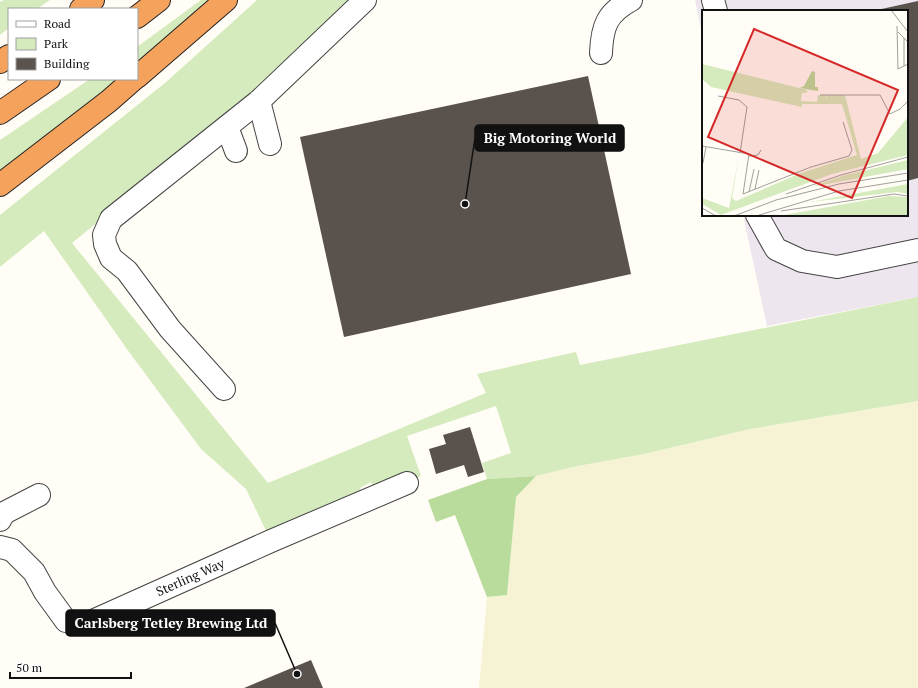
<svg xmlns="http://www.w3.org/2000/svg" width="918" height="688" viewBox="0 0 918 688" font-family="'PT Serif',serif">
<rect width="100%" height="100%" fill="#fffdf5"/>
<polygon fill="#eee6ef" points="695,0 918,0 918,297 767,326 743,215 907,215 907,11 703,11 703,38"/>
<polygon fill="#f6f3d4" points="918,401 918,688 479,688 487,597 507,595 516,497 536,476 578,466 644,454 750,429"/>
<g fill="#d5ebbd">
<polygon points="4,0 50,0 37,9 9,9 9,28 0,35 0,2"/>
<polygon points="201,0 214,0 137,65 137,47"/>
<polygon points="257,0 352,0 207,133 72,243 268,483 486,393 477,374 576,352 580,365 918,297 918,401 750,429 644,454 578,466 536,476 487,479 482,463 511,453 496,406 407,436 421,476 376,495 371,482 360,488 364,500 271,541 246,489 201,449 129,352 44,231 0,267 0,215 165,83"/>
<polygon points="90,79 120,79 0,175 0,140"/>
</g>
<polygon fill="#b9dc9c" points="536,476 516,497 507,595 487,597 455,515 436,522 428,500 487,479"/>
<g fill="#5a524d">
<polygon points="918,1 918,178 907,181 907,11 877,10"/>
<polygon points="588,76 631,274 344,337 300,137"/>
<polygon points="470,427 484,472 468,477 464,465 436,474 429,449 446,444 443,435"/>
<polygon points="311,660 323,688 244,688"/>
</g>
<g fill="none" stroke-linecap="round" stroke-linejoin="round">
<defs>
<g id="minor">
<polyline points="713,0 716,11"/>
<path d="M601,53C602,26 607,13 631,0"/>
<polyline points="259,101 270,144"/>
<polyline points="227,127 236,151"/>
<polyline points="757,215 776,249 802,261 837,267 918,250"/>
<polyline points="224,389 170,329 127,271 111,258 105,244 104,235 111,219 259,101 365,0"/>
<polyline points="0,520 4,513 39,495"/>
<polyline points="0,547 12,550 34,572 45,592 66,621 86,624 271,541 407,483"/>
</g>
<g id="highway">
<polyline points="81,9 93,0"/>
<polyline points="137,17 159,0"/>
<polyline points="0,62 9,56"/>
<polyline points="137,77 226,0"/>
<polyline points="0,113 49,79"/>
<polyline points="0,185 109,101 134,79"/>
</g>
</defs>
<use href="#minor" stroke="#444" stroke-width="24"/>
<use href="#highway" stroke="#222" stroke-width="24"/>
<use href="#minor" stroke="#fff" stroke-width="22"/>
<use href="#highway" stroke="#f5a25d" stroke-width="22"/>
</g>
<g text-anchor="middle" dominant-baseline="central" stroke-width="4" stroke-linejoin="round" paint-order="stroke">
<g font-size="13" fill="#111" stroke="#fff">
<text transform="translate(190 577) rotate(-24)">Sterling Way</text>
</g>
</g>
<g transform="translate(702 10)">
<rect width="206" height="206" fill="#fffdf5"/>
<path d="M0,54L105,80V83H100L99,91L115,92L116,85H124V88L126,85H143L159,149L176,143L206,107V145L130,164L19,205L0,194V188L27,198L37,146L30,188L34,191L99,163L155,145L140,94H100V97L9,77L0,69ZM206,150V159L109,177L140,166ZM206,174V184L195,182L108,192ZM187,186L206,187V206H77Z" fill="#d5ebbd"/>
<path d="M110,61L113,62V77H116V81L98,78L102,76Z" fill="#b9dc9c"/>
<path fill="none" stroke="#a09f9a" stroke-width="1" d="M189,0L206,22M195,16L196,59L206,54M196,22L206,32M202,28V56M118,85H178L188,104L198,99L206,91M16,86L37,90L45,97L38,143M0,136L47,144L41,184L109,157L147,146L150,140L141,112M47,146L56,145L59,140M1,153L4,137M53,179L57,160M47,182L52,159M84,184L139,165L206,147M0,198L14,206M79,201L192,184L206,186M32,206L74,190L137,174L206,163M54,206L137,181L206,170"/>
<path fill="#d62828" fill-opacity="0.15" stroke="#d62828" stroke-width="2" d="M52,19L196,80L150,188L6,127Z"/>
<rect width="206" height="206" fill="none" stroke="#111" stroke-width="2"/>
</g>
<path fill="none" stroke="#111" stroke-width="1.5" d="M465 204L475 138M297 674L275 623"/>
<g fill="#111" stroke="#fff" stroke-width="1.5">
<circle cx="465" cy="204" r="4"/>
<circle cx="297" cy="674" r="4"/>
</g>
<g fill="#111" stroke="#111" stroke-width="1.5">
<rect x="475" y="125" width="149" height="26" rx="4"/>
<rect x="66" y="610" width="209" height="26" rx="4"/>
</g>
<g font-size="14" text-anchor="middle" font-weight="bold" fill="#fff">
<text x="550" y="143">Big Motoring World</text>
<text x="171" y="628">Carlsberg Tetley Brewing Ltd</text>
</g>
<rect x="8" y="8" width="130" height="72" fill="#ffffff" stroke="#a0a0a0"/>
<rect x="16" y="21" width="20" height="6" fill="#ffffff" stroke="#a0a0a0"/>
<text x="44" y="28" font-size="12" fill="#111111">Road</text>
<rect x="16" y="38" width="20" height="12" fill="#d5ebbd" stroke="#a0a0a0"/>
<text x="44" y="48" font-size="12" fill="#111111">Park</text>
<rect x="16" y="58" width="20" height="12" fill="#5a524d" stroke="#a0a0a0"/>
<text x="44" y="68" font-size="12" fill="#111111">Building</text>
<path d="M10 672v6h121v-6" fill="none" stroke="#111111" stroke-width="2"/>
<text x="16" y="672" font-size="12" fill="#111111" stroke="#ffffff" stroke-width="3" paint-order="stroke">50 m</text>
</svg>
